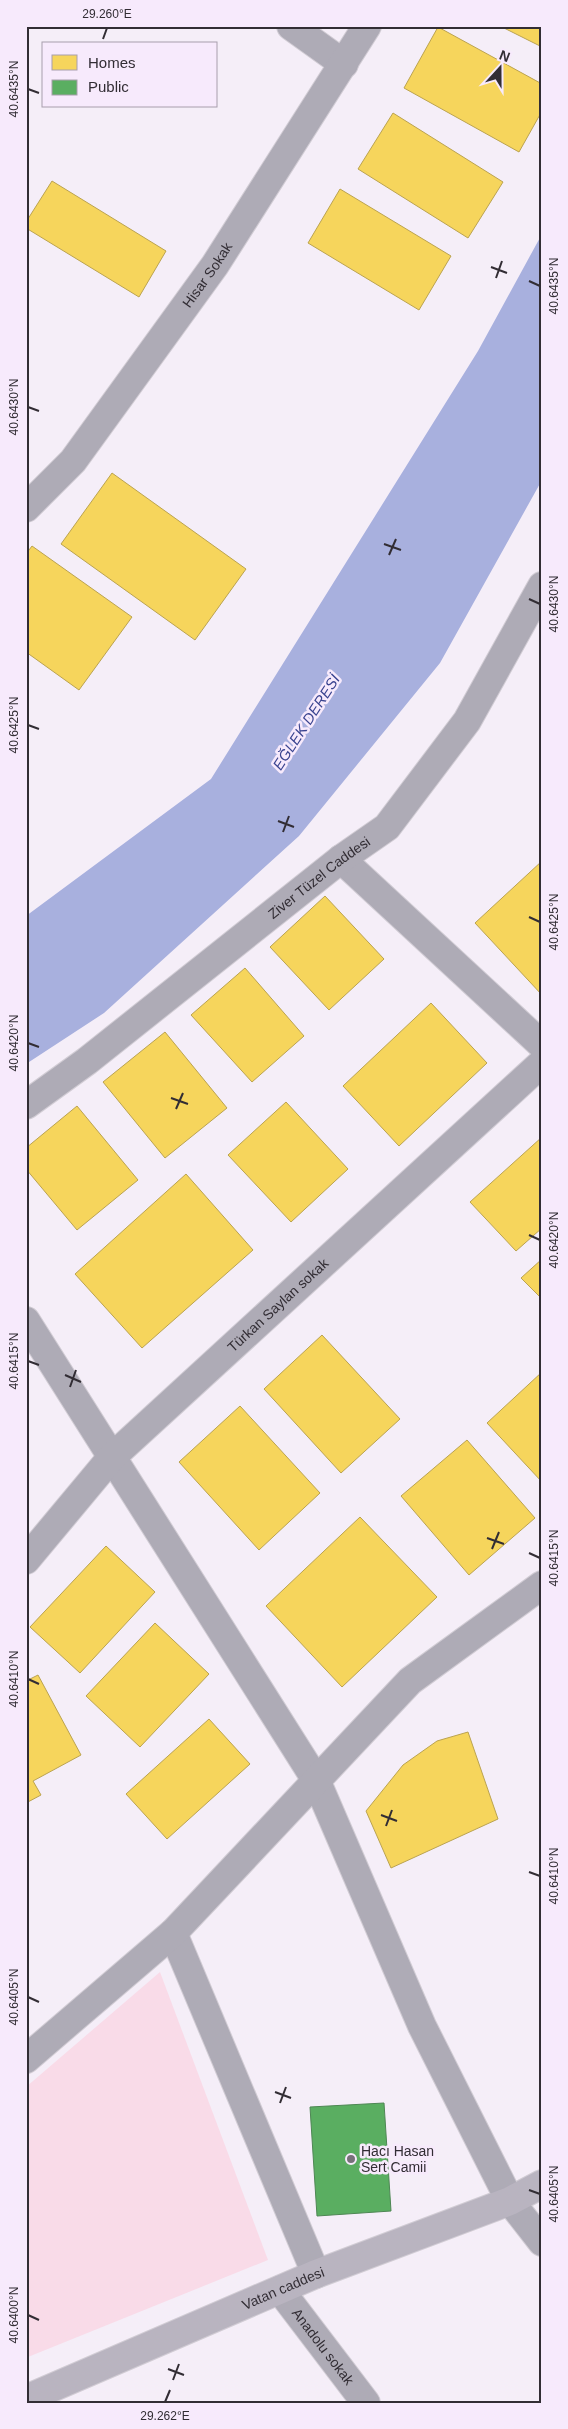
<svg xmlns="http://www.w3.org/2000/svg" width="568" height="2429" viewBox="0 0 568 2429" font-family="Arial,sans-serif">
<rect width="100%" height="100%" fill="#f5eef8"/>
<polygon fill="#f9dbe8" points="160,1972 268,2260 28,2357 26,2353 26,2087"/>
<polygon fill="#a8b0de" points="542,234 542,480 440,663 299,836 104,1013 26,1064 26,916 211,779 478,351"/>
<g fill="#f6d55c" stroke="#bba350">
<polygon points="500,26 542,26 542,47"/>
<polygon points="438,27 542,84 542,111 519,152 404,88"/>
<polygon points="393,113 503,182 468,238 358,169"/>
<polygon points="52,181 166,251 139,297 26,228 26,222"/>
<polygon points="340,189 451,256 419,310 308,243"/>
<polygon points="112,473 246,569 195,640 61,544"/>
<polygon points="32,546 132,617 79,690 26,652 26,554"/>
<polygon points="542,861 542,995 475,923"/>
<polygon points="325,896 384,959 329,1010 270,947"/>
<polygon points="245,968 304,1036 252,1082 191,1015"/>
<polygon points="431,1003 487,1063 399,1146 343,1086"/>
<polygon points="165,1032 227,1108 165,1158 103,1082"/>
<polygon points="286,1102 348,1169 291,1222 228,1155"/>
<polygon points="77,1106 138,1180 77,1230 26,1169 26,1148"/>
<polygon points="542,1137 542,1228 516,1251 470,1202"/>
<polygon points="186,1174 253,1250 142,1348 75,1274"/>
<polygon points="542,1259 542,1299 521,1278"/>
<polygon points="322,1335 400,1419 341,1473 264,1389"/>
<polygon points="542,1372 542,1482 487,1423"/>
<polygon points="240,1406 320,1493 259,1550 179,1462"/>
<polygon points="467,1440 535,1518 469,1575 401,1496"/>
<polygon points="360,1517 437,1597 342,1687 266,1606"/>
<polygon points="106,1546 155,1592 80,1673 30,1627"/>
<polygon points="155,1623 209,1674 140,1747 86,1696"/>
<polygon points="38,1675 81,1755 33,1781 41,1795 26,1803 26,1681"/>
<polygon points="209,1719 250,1764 167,1839 126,1794"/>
<polygon points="468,1732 498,1819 391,1868 366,1811 403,1765 437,1741"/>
</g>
<polygon fill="#5aae61" stroke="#4e8754" points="384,2103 391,2211 317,2216 310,2107"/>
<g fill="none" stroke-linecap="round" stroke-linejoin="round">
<defs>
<g id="street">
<polyline points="291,26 344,64"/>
<path id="s1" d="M26,508L73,461L215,265L367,26"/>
<polyline points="341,859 542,1045"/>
<path id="s2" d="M26,1105L87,1061L341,859L387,827L467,721L542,586"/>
<polyline points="26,1321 316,1780 422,2026 510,2201 542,2242"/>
<path id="s3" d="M26,1560L111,1458L542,1063"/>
<polyline points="173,1933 316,2274"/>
<polyline points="26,2059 173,1933 410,1681 542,1585"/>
<path id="s4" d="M280,2290L366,2403"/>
</g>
<g id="secondary">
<path id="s5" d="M26,2399L316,2274L510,2201L542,2184"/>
</g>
</defs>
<use href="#street" stroke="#d1ccd4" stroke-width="30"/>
<use href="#secondary" stroke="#d1ccd4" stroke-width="30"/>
<use href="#street" stroke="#aeabb6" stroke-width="28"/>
<use href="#secondary" stroke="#b9b4c0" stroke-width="28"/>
</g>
<path fill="none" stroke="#322d34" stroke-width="2" d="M103,39L107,28M28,89L39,93M491,267L507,273M496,278L502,261M529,281L540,286M28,407L39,411M384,544L401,550M389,555L396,539M529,599L540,604M28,725L39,729M278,821L294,827M283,832L289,816M529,917L540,922M28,1043L39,1047M171,1098L188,1104M176,1109L183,1093M529,1235L540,1240M28,1361L39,1365M65,1375L81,1382M70,1387L76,1370M487,1538L504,1544M492,1549L499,1532M529,1553L540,1558M28,1679L39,1684M381,1815L397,1821M386,1826L392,1810M529,1872L540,1876M28,1997L39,2002M275,2092L291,2098M280,2103L286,2087M529,2190L540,2194M28,2315L39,2320M168,2369L184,2375M173,2380L179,2364M165,2402L170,2390"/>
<circle fill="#767179" stroke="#f7eafc" stroke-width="2" cx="351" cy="2159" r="5"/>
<g text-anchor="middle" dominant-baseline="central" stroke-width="5" stroke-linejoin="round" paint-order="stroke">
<g font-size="14" fill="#322d34" stroke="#f7eafc">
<text stroke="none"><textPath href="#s1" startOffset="296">Hisar Sokak</textPath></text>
<text stroke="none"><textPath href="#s2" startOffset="371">Ziver Tüzel Caddesi</textPath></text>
<text stroke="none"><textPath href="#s3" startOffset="359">Türkan Saylan sokak</textPath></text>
<text stroke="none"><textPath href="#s5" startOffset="280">Vatan caddesi</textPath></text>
<text stroke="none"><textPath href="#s4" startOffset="71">Anadolu sokak</textPath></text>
</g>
<g font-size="14" fill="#322d34" stroke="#f7eafc" text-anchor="start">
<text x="361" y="2151">Hacı Hasan<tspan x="361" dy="16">Sert Camii</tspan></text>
</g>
<g font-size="15" font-style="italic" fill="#3a4490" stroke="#f7eafc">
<text transform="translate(306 722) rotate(-57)">EĞLEK DERESİ</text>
</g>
</g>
<rect width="568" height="2429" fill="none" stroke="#f7eafc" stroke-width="55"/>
<rect x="42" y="42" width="175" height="65" fill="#f7eafc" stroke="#a89eac"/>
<rect x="52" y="55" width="25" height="15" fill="#f6d55c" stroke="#a89eac"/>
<text x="88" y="68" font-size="15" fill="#322d34">Homes</text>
<rect x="52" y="80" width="25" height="15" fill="#5aae61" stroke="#a89eac"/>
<text x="88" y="92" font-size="15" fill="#322d34">Public</text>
<g transform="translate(500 68) rotate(21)" stroke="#f7eafc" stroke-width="4" paint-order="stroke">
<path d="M0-4L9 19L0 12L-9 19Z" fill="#322d34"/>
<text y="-8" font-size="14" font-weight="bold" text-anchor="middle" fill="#322d34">N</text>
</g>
<rect x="28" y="28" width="512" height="2374" fill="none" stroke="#322d34" stroke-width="2"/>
<g font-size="12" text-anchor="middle" fill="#322d34">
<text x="107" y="18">29.260°E</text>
<text transform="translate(14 89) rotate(-90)" y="4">40.6435°N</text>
<text transform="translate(554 286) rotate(-90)" y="4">40.6435°N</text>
<text transform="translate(14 407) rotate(-90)" y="4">40.6430°N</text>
<text transform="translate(554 604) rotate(-90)" y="4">40.6430°N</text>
<text transform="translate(14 725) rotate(-90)" y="4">40.6425°N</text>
<text transform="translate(554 922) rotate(-90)" y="4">40.6425°N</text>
<text transform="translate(14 1043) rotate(-90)" y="4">40.6420°N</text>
<text transform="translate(554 1240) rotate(-90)" y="4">40.6420°N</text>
<text transform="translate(14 1361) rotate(-90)" y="4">40.6415°N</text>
<text transform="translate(554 1558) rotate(-90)" y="4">40.6415°N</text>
<text transform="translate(14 1679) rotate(-90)" y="4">40.6410°N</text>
<text transform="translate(554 1876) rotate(-90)" y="4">40.6410°N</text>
<text transform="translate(14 1997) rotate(-90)" y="4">40.6405°N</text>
<text transform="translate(554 2194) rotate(-90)" y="4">40.6405°N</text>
<text transform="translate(14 2315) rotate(-90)" y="4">40.6400°N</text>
<text x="165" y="2420">29.262°E</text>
</g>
</svg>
